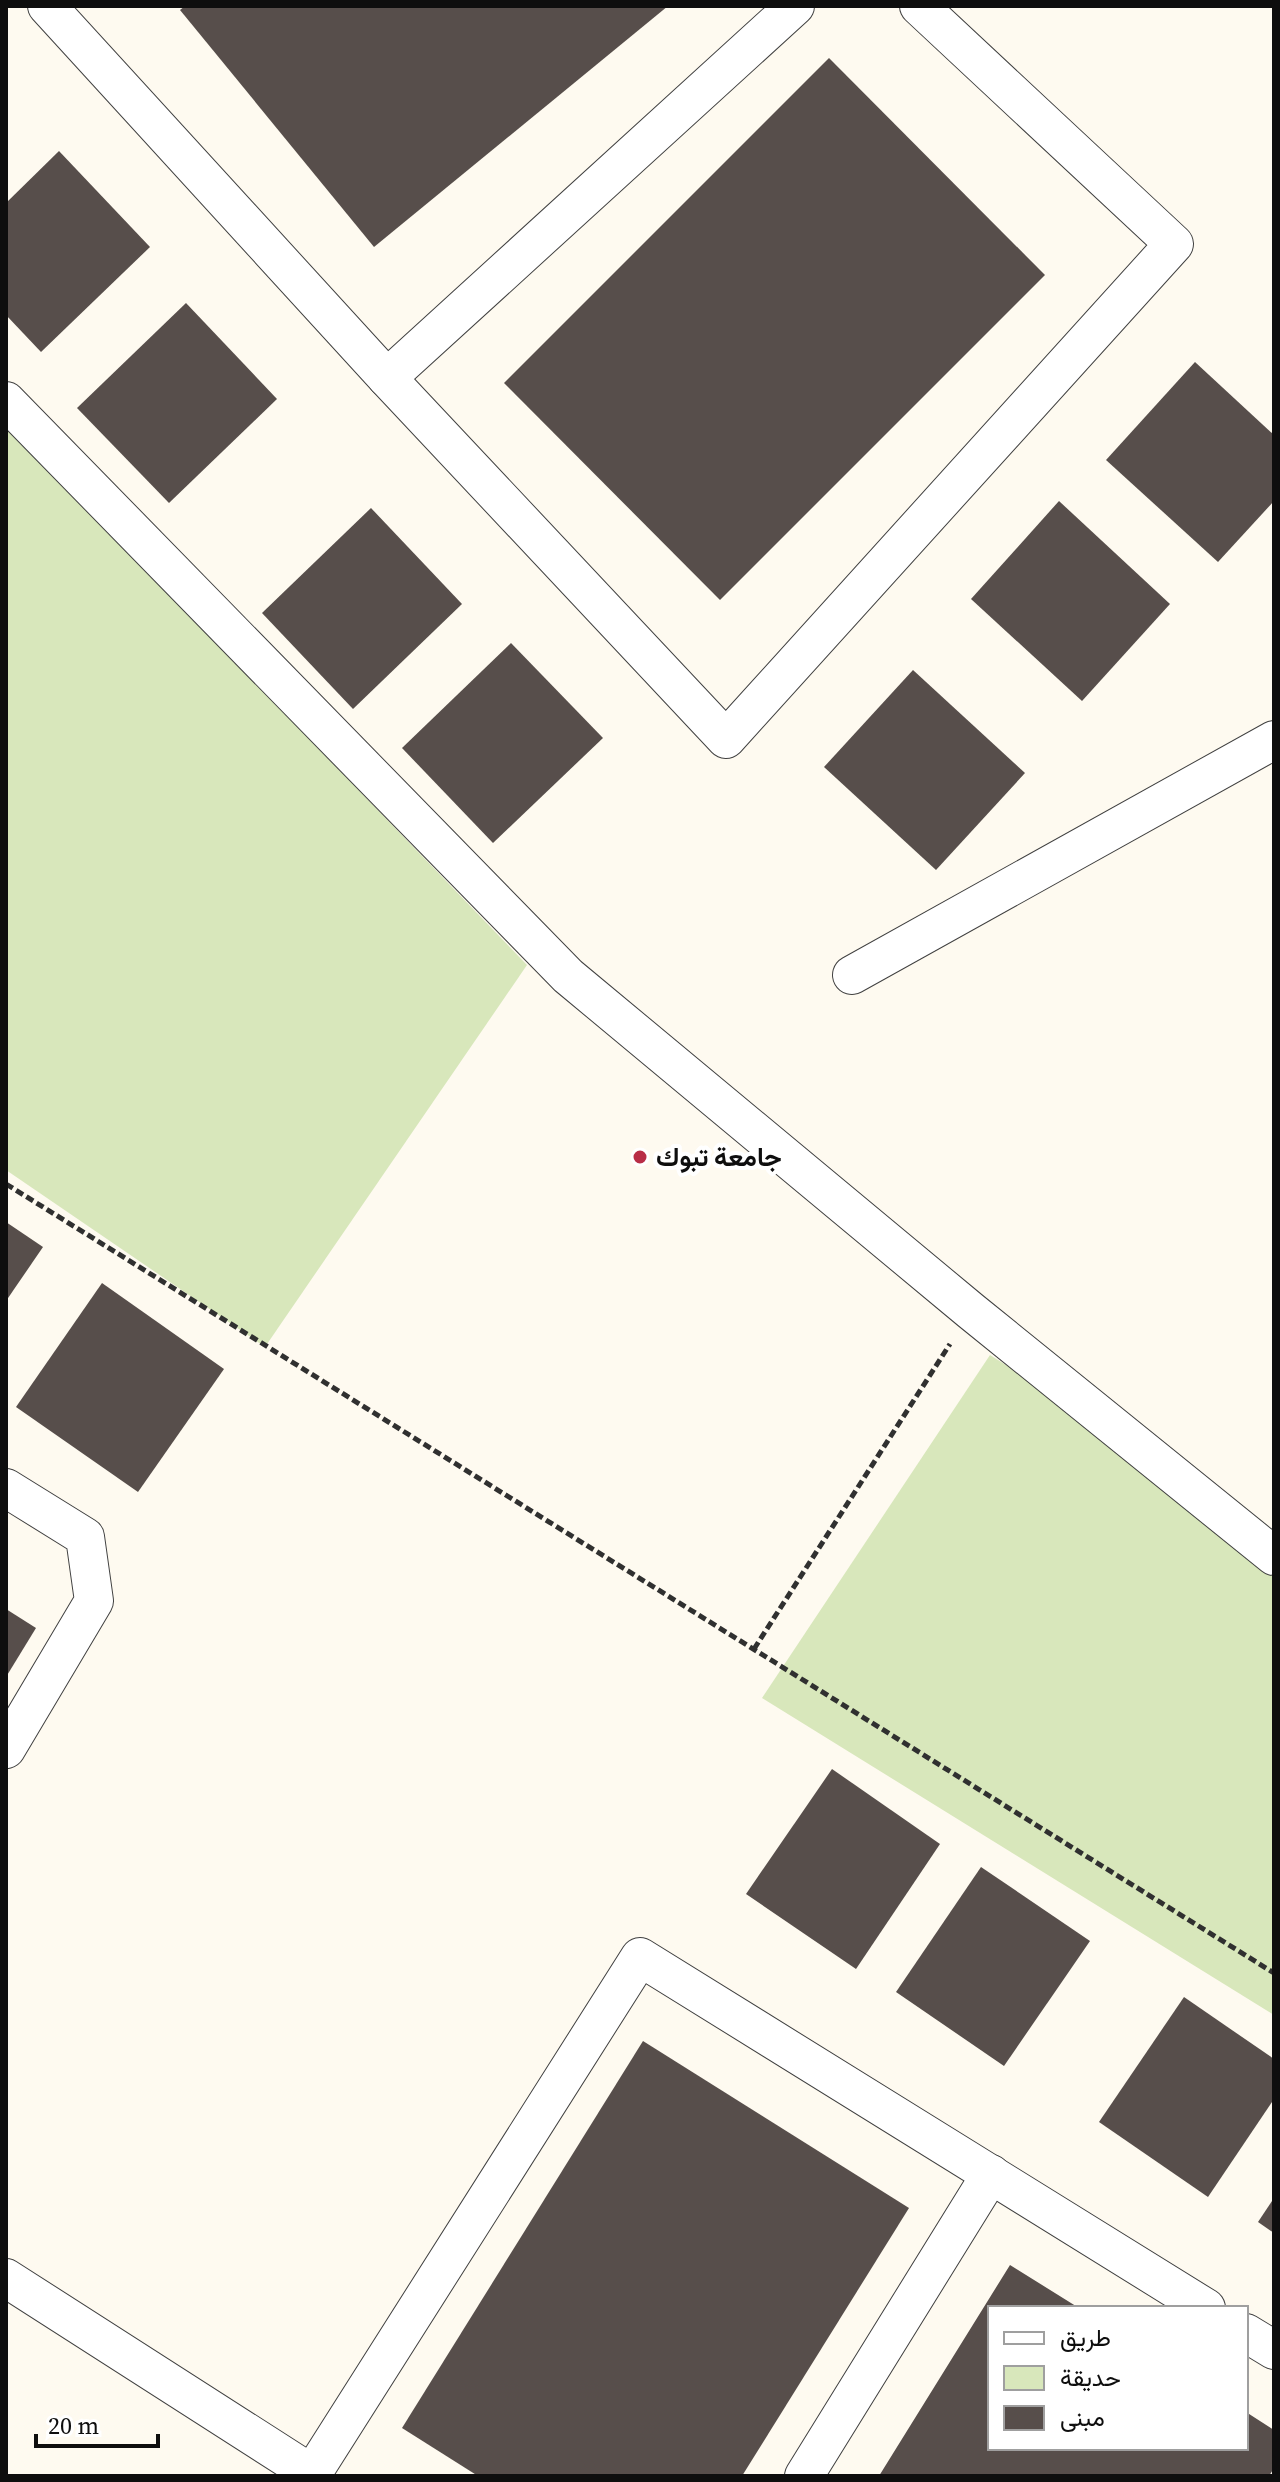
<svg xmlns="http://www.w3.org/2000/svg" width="1280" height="2482" viewBox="0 0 1280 2482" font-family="'Source Serif 4',Vazirmatn,serif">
<rect width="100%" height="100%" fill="#fefaf0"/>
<g fill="#d8e7bb">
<polygon points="6,424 527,965 265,1347 6,1170"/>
<polygon points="990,1355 1274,1532 1274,2015 762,1698"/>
</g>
<g fill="#574e4b">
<polygon points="185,6 668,6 374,247 180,10"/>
<polygon points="829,58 1045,275 720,600 504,383"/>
<polygon points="59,151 150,247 41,352 6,315 6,203"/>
<polygon points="186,303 277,399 169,503 77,408"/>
<polygon points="1195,362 1274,435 1274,501 1218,562 1106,460"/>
<polygon points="1059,501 1170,604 1082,701 971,599"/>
<polygon points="371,508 462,604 353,709 262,613"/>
<polygon points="511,643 603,738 493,843 402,748"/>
<polygon points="913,670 1025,773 936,870 824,767"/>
<polygon points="6,1222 43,1247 6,1301"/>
<polygon points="102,1283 224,1369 138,1492 16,1407"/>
<polygon points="6,1609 36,1628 6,1677"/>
<polygon points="832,1769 940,1844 856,1969 746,1894"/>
<polygon points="981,1867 1090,1941 1004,2066 896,1992"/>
<polygon points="1184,1997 1274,2059 1274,2099 1208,2197 1099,2122"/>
<polygon points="643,2041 909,2208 742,2476 478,2476 402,2428"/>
<polygon points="1274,2198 1274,2233 1258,2222"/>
<polygon points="1010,2265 1079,2308 990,2308 990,2448 1246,2448 1246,2412 1274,2430 1274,2468 1269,2476 879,2476"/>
</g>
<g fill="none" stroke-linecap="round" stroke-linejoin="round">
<defs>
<g id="street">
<polyline points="47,6 387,378 726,739 1174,244 919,6"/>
<polyline points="387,378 795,6"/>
<polyline points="6,401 568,976 971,1311 1274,1556"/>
<polyline points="852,975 1274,740"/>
<polyline points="6,1488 85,1537 94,1601 6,1749"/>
<polyline points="6,2278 315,2476"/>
<polyline points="1246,2333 1274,2350"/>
<polyline points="312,2474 640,1957 1206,2308"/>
<polyline points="804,2476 991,2174"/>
</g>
</defs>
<use href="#street" stroke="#414141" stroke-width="40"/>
<g stroke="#303030" stroke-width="5" stroke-dasharray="8 4" stroke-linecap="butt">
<polyline points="6,1184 1274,1973"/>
<polyline points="754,1649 950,1344"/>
</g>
<use href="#street" stroke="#fff" stroke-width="38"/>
</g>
<circle fill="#b82d46" stroke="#fff" stroke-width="3" cx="640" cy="1157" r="8"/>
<g text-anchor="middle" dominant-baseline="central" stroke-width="8" stroke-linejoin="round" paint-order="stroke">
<g font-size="26" font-weight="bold" fill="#0e0e0e" stroke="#fff" text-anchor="start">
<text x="656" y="1157">جامعة تبوك</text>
</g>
</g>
<rect width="1280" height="2482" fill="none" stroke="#0e0e0e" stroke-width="16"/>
<rect x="988" y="2306" width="260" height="144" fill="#ffffff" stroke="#9f9f9f" stroke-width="2"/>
<rect x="1004" y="2332" width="40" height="12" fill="#ffffff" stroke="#9f9f9f" stroke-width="2"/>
<text x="1060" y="2346" font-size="24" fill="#0e0e0e">طريق</text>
<rect x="1004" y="2366" width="40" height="24" fill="#d8e7bb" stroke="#9f9f9f" stroke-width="2"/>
<text x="1060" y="2386" font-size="24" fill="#0e0e0e">حديقة</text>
<rect x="1004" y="2406" width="40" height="24" fill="#574e4b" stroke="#9f9f9f" stroke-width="2"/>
<text x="1060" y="2426" font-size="24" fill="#0e0e0e">مبنى</text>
<path d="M36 2434v12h122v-12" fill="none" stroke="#0e0e0e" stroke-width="4"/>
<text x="48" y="2434" font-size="24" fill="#0e0e0e" stroke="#ffffff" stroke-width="6" paint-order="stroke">20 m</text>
</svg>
